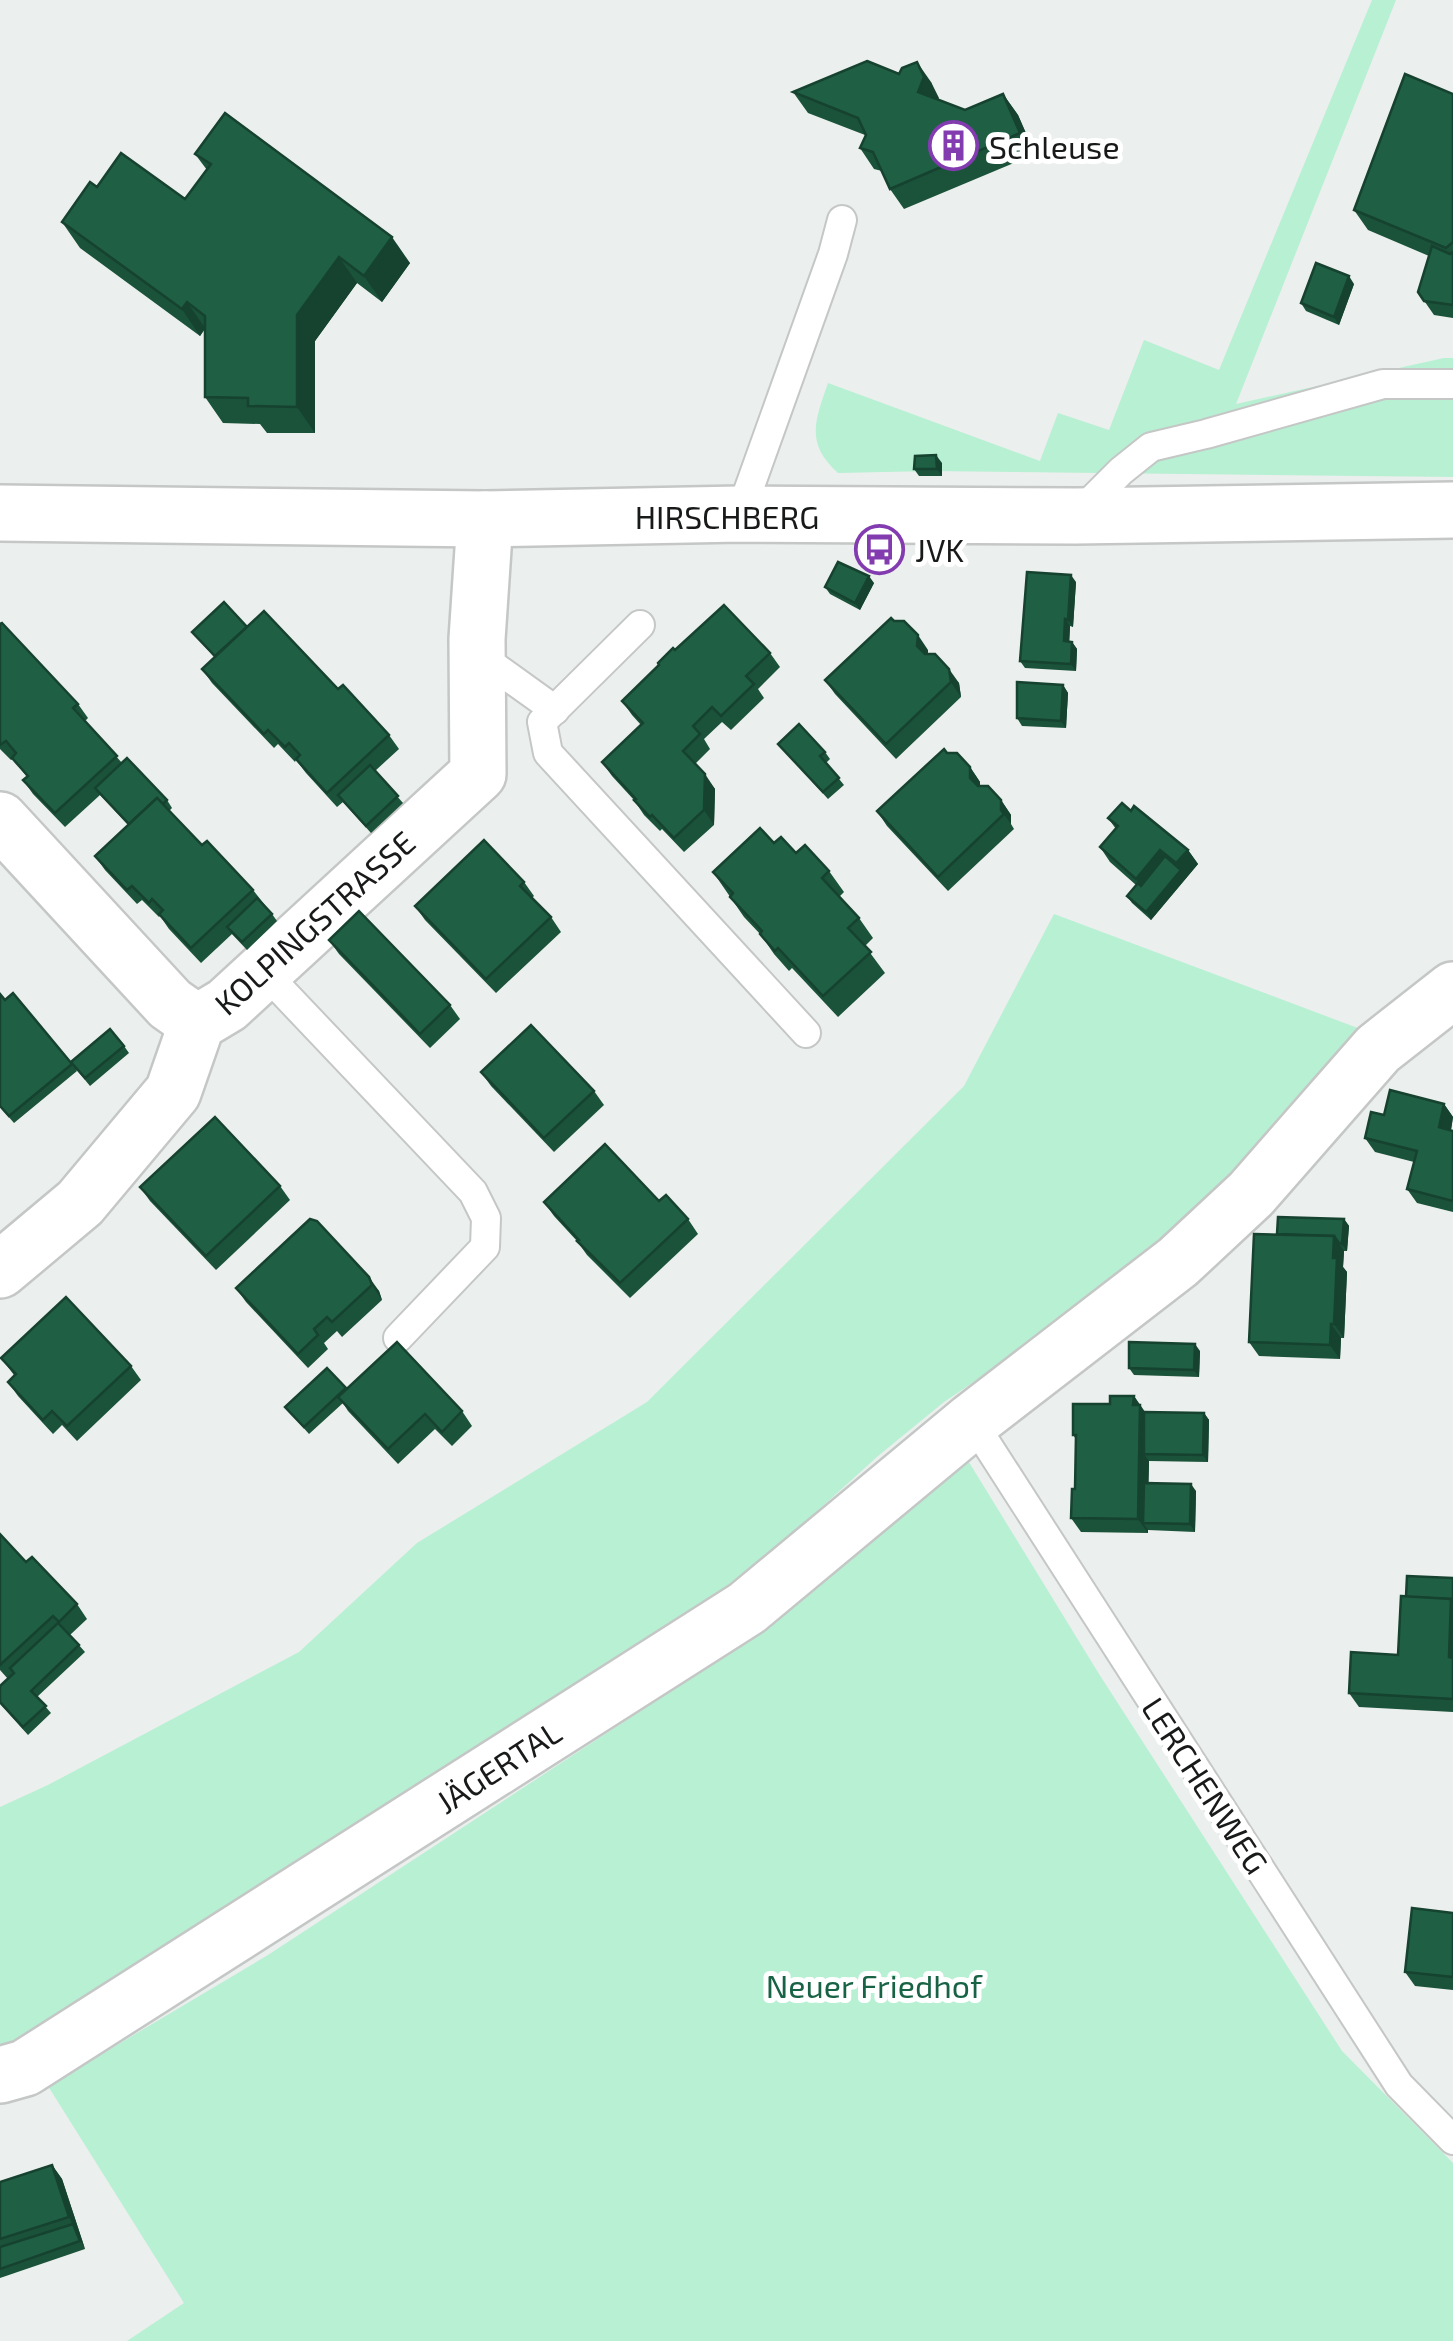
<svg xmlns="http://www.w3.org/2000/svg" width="1453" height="2341" viewBox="0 0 1453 2341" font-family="'Exo 2',sans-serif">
<rect width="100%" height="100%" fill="#ebefed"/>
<g fill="#b7f0d3">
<path d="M1372,0H1396L1236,404L1444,358H1453V477L930,471L838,473C805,443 815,421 828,383L1040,461L1058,413L1109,430L1144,340L1219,370Z"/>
<polygon points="1054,914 1363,1030 1270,1146 1082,1309 944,1402 878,1456 698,1619 0,2059 0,1807 48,1785 299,1652 417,1543 647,1402 964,1086"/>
<polygon points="967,1459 1099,1674 1342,2051 1453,2163 1453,2341 127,2341 184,2303 48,2086 268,1955 770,1626"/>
</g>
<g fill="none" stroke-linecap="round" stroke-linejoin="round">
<defs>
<g id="service">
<polyline points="1079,513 1121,471 1151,447 1206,434 1383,384 1453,384"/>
<polyline points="740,514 833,254 842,220"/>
<polyline points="640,625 542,722 548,753 806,1033"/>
<polyline points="477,654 555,710"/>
<polyline points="264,972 473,1192 486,1218 485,1247 398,1338"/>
<polyline points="972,1421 1399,2085 1453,2140"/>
</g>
<g id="minor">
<polyline points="0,820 170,1004 197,1023"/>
<polyline points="0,1270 80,1203 173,1092 197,1023 227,1005 478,774 477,639 485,519"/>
<polyline points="0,2075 25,2068 747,1608 972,1421 1178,1262 1251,1194 1378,1049 1453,990"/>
</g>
<polyline id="tertiary" points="0,513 485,519 740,514 1076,516 1453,510"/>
</defs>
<use href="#service" stroke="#c4c7c5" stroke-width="32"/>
<use href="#minor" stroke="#c4c7c5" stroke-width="60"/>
<use href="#tertiary" stroke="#c4c7c5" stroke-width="60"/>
<use href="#service" stroke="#fff" stroke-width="28"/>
<use href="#minor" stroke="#fff" stroke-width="55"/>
<use href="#tertiary" stroke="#fff" stroke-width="55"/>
</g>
<g fill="#1b523a">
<polygon points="899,74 931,82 938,100 965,110 1003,94 1018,115 1035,154 904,209 890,189 882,171 874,169 860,148 865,135 808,113 793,92"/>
<polygon points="1453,94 1453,318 1434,315 1418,292 1429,256 1368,230 1354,210"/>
<polygon points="195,154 410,263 382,302 357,283 315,341 315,433 267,433 260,424 223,423 205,397 205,329 200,336 80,248 62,222 97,187 185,199 207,170"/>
<polygon points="1354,284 1339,325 1306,311 1301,303"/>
<polygon points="942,463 942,476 919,476 914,469"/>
<polygon points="1076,582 1073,627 1070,626 1069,642 1072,642 1077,649 1076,671 1025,668 1020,661"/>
<polygon points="874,583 860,610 830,594 825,587"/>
<polygon points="0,624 78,704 88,718 85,721 122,763 167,800 172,808 169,811 202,845 253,890 272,914 277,921 247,950 232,934 201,963 169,929 160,916 159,917 142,900 137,904 105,870 95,856 128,825 100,795 65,827 33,794 23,780 27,777 13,759 11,760 0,749"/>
<polygon points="247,627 338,689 389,735 399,749 375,771 403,803 371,833 343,802 337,807 306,773 296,760 295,762 278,744 274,748 212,683 202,669 214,657 192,632"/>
<polygon points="675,650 770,653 780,667 758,689 764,698 731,730 722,722 704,739 710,749 695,764 715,789 714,825 684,852 662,829 660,831 644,815 634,800 612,776 602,762 641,725 632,715 622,701"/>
<polygon points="928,650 928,654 959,683 961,697 896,759 835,694 825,680"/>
<polygon points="1063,685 1068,693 1066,728 1022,726 1017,718"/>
<polygon points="778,744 825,752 830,759 826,763 844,785 828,799"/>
<polygon points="970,767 980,782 980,786 1001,800 1011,815 1011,824 1014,829 948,891 887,826 877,811"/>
<polygon points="1131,811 1188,850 1198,864 1151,920 1132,903 1127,896 1136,885 1110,862 1100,847 1116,829 1108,818"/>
<polygon points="774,843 829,871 844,892 839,897 859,918 873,938 865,946 885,973 838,1017 792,968 789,971 774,954 761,935 744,917 713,872"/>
<polygon points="524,882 534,896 532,898 551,917 561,932 496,993 425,920 415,906"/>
<polygon points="329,940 450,1005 460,1019 430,1048 339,954"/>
<polygon points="124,1046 129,1053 90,1086 76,1069 77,1071 14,1123 0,1107 72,1064"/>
<polygon points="481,1072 594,1091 604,1105 554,1152 491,1086"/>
<polygon points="1444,1104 1453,1117 1451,1130 1453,1131 1453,1212 1417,1203 1407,1189 1414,1162 1375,1152 1365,1138 1384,1115"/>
<polygon points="280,1186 290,1200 216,1270 150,1201 140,1187"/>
<polygon points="659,1201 688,1219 698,1234 630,1298 587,1255 577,1241 554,1216 544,1202"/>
<polygon points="310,1219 379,1291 382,1300 342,1337 337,1331 324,1343 328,1349 308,1368 246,1302 236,1288"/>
<polygon points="1344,1219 1349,1226 1347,1251 1344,1251 1343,1267 1347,1272 1344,1338 1341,1338 1340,1359 1259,1356 1249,1342 1277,1234"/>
<polygon points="1200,1351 1199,1377 1134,1375 1129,1368"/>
<polygon points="1,1358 131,1366 141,1380 77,1441 62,1425 53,1434 18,1396 8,1382 14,1375"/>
<polygon points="346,1390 462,1411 472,1426 452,1446 435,1429 398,1464 348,1411 343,1403 309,1434 285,1407"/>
<polygon points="1134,1396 1144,1412 1204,1413 1209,1420 1208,1462 1149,1461 1148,1483 1196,1491 1195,1532 1148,1530 1148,1533 1081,1532 1071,1518 1075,1489 1076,1439 1073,1435 1110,1404"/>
<polygon points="0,1534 26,1562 77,1604 87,1619 70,1635 85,1652 37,1697 51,1713 28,1735 0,1704 0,1686 8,1679 0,1670"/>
<polygon points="1453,1578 1453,1712 1359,1707 1349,1693 1398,1655 1406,1597"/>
<polygon points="1453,1913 1453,1990 1415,1986 1405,1972"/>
<polygon points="52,2165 62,2179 85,2249 0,2278 0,2182"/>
</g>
<g fill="#164230">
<polygon points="917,62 931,82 939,98 933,113 918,92"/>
<polygon points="1003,94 1018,115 1035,154 1020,133"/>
<polygon points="392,237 410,263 382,302 364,276"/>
<polygon points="339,257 357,283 315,341 315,433 297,407 297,315"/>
<polygon points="1349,276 1354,284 1339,325 1334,317"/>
<polygon points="187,302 205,328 200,336 182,309"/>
<polygon points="936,455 942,463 942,476 937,469"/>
<polygon points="1071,575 1076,582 1073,627 1068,620"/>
<polygon points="869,576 874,583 860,610 855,603"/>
<polygon points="1065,619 1070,626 1069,649 1064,641"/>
<polygon points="918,635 928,650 927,660 917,646"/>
<polygon points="1072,642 1077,649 1076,671 1071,664"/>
<polygon points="949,669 959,683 961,697 951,682"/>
<polygon points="1063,685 1068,693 1066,728 1061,721"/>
<polygon points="970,767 980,782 980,792 970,778"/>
<polygon points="705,774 715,789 714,825 704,810"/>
<polygon points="1001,800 1011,815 1011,824 1001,810"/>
<polygon points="1160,850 1170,864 1146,893 1136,879"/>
<polygon points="1188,850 1198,864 1151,920 1146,912 1181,870 1176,863"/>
<polygon points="1444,1104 1453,1117 1449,1142 1439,1127"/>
<polygon points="1344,1219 1349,1226 1347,1251 1342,1244"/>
<polygon points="1334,1236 1344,1251 1343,1267 1347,1272 1344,1338 1334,1324"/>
<polygon points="369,1277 379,1291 382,1300 372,1285"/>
<polygon points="1331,1324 1341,1338 1340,1359 1330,1345"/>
<polygon points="1195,1344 1200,1351 1199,1377 1194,1370"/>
<polygon points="1134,1396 1150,1419 1144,1454 1149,1461 1148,1523 1143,1523 1148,1530 1148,1533 1138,1519"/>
<polygon points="1204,1413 1209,1420 1208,1462 1203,1455"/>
<polygon points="1191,1484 1196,1491 1195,1532 1190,1524"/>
<polygon points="1451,1599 1453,1601 1453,1663 1449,1657"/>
<polygon points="52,2165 62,2179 85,2249 69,2217"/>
</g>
<g fill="#1f5f44" stroke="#164230" stroke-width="2.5">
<polygon points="867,61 899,74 902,68 917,62 924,77 918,92 965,110 1003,94 1020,133 890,189 873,152 860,148 866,135 858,118 793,92"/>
<polygon points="1405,74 1453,94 1453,242 1446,248 1354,210"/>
<polygon points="225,113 392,237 364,276 339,257 297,315 297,407 248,406 248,398 205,397 205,316 187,302 182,309 62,222 90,182 97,187 121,153 185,199 211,164 195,154"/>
<polygon points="1432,246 1450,254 1453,252 1453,305 1424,301 1418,292"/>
<polygon points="1316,263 1349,276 1334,317 1301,303"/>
<polygon points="936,455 937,469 914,469 915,456"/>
<polygon points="838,562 869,576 855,603 825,587"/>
<polygon points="1027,572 1071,575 1068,620 1065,619 1064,641 1072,642 1071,664 1020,661"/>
<polygon points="224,602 247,627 215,656 192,632"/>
<polygon points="724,605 770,653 746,676 754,684 721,716 712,707 693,726 700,734 683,751 705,774 704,810 674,838 652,815 650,817 634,800 636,799 602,762 643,723 622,701 659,665 658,663 673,648 675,650"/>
<polygon points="264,611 338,689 343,685 389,735 327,793 296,759 300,755 289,743 285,747 268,730 264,734 202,669"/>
<polygon points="891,618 894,621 904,621 918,635 917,646 925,654 935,654 949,669 951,682 886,744 825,680"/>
<polygon points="2,623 78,704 73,708 117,756 55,813 23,780 28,776 12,758 16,753 6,741 0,745 0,624"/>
<polygon points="1017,682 1063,685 1061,721 1017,718"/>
<polygon points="799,724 825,752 820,756 839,778 823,792 778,744"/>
<polygon points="944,749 947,753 957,753 970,767 970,778 978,786 988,786 1001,800 1001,810 1004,814 938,877 877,811"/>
<polygon points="127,758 167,800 163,804 157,798 129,824 95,788"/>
<polygon points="370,765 398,796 366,826 338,795"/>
<polygon points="157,798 202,845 207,841 253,890 191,948 159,914 163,910 152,899 149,903 132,886 127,890 95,856"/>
<polygon points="1122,803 1131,811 1134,806 1188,850 1176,863 1160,850 1136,879 1100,847 1118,826 1108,818"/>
<polygon points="760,828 774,843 781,837 796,853 805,845 829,871 822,878 859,918 848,928 871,952 823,996 778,948 775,951 760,934 762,931 730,897 733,893 713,872"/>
<polygon points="484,840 524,882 520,886 551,917 486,979 415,906"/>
<polygon points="1165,856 1181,870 1146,912 1127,896 1138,883 1141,886"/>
<polygon points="257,898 272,914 242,942 227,927"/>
<polygon points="359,911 450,1005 420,1034 329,940"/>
<polygon points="13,993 72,1064 9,1116 0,1106 0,994 5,1000"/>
<polygon points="531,1025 594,1091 544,1138 481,1072"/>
<polygon points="110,1029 124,1046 85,1078 71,1062"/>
<polygon points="1390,1090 1444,1104 1439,1127 1453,1131 1453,1201 1407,1189 1417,1151 1365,1138 1371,1112 1384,1115"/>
<polygon points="215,1117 280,1186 206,1256 140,1187"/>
<polygon points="605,1144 659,1201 666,1195 688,1219 620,1283 577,1241 579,1240 544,1202"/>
<polygon points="1278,1217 1344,1219 1342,1244 1339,1243 1334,1236 1277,1234"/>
<polygon points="310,1219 317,1221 369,1277 372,1285 332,1322 327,1317 314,1329 318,1335 298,1354 236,1288"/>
<polygon points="1254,1234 1334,1236 1333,1258 1337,1258 1334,1324 1331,1324 1330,1345 1249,1342"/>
<polygon points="66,1297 131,1366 67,1426 52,1411 43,1420 8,1382 16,1374 1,1358"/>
<polygon points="397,1342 462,1411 442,1432 425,1414 388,1449 338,1397"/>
<polygon points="1129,1342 1195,1344 1194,1370 1129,1368"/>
<polygon points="327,1368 346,1388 304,1427 285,1407"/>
<polygon points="1110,1396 1134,1396 1133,1405 1140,1405 1138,1519 1071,1518 1072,1489 1075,1489 1076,1435 1073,1435 1073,1404 1110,1404"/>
<polygon points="1144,1412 1204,1413 1203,1455 1144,1454"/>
<polygon points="1144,1483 1191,1484 1190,1524 1143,1523"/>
<polygon points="0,1534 26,1562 32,1557 77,1604 59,1622 53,1616 0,1665"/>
<polygon points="1407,1576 1453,1578 1453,1601 1451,1599 1406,1597"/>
<polygon points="1401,1596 1451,1599 1449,1657 1453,1658 1453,1699 1349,1693 1351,1652 1398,1655"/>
<polygon points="58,1623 79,1645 31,1691 46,1706 23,1727 0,1702 0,1686 14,1673 10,1668"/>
<polygon points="1412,1908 1453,1913 1453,1977 1405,1972"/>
<polygon points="52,2165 69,2217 0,2239 0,2182"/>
<polygon points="73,2224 80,2241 0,2269 0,2247"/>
</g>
<defs>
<symbol id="building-ring" viewBox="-11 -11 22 22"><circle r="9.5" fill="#fff" stroke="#823caf" stroke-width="1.5"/><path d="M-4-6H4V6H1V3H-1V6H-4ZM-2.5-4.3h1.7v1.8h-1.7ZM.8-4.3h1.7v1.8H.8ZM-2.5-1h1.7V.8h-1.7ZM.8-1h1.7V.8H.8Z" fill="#823caf"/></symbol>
<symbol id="bus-ring" viewBox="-11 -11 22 22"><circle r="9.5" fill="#fff" stroke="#823caf" stroke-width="1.5"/><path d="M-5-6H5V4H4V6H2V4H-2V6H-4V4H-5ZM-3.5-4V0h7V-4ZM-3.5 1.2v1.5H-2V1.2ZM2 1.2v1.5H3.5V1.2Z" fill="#823caf"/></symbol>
</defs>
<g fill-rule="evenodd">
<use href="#building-ring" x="926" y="118" width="55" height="55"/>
<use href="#bus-ring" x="852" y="522" width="55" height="55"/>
</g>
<g text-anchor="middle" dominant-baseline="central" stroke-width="10" stroke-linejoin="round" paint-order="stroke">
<g font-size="32" fill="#181a19" stroke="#fff" text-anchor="start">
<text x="989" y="146">Schleuse</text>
<text x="915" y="549">JVK</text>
</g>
<g font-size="32" fill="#181a19" stroke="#fff">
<text x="727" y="516">HIRSCHBERG</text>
<text transform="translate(314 922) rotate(-42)">KOLPINGSTRASSE</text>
<text transform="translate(498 1766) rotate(-33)">JÄGERTAL</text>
<text transform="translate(1206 1785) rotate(57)">LERCHENWEG</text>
</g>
<g font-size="32" fill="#186345" stroke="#fff">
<text x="874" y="1985">Neuer Friedhof</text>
</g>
</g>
</svg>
